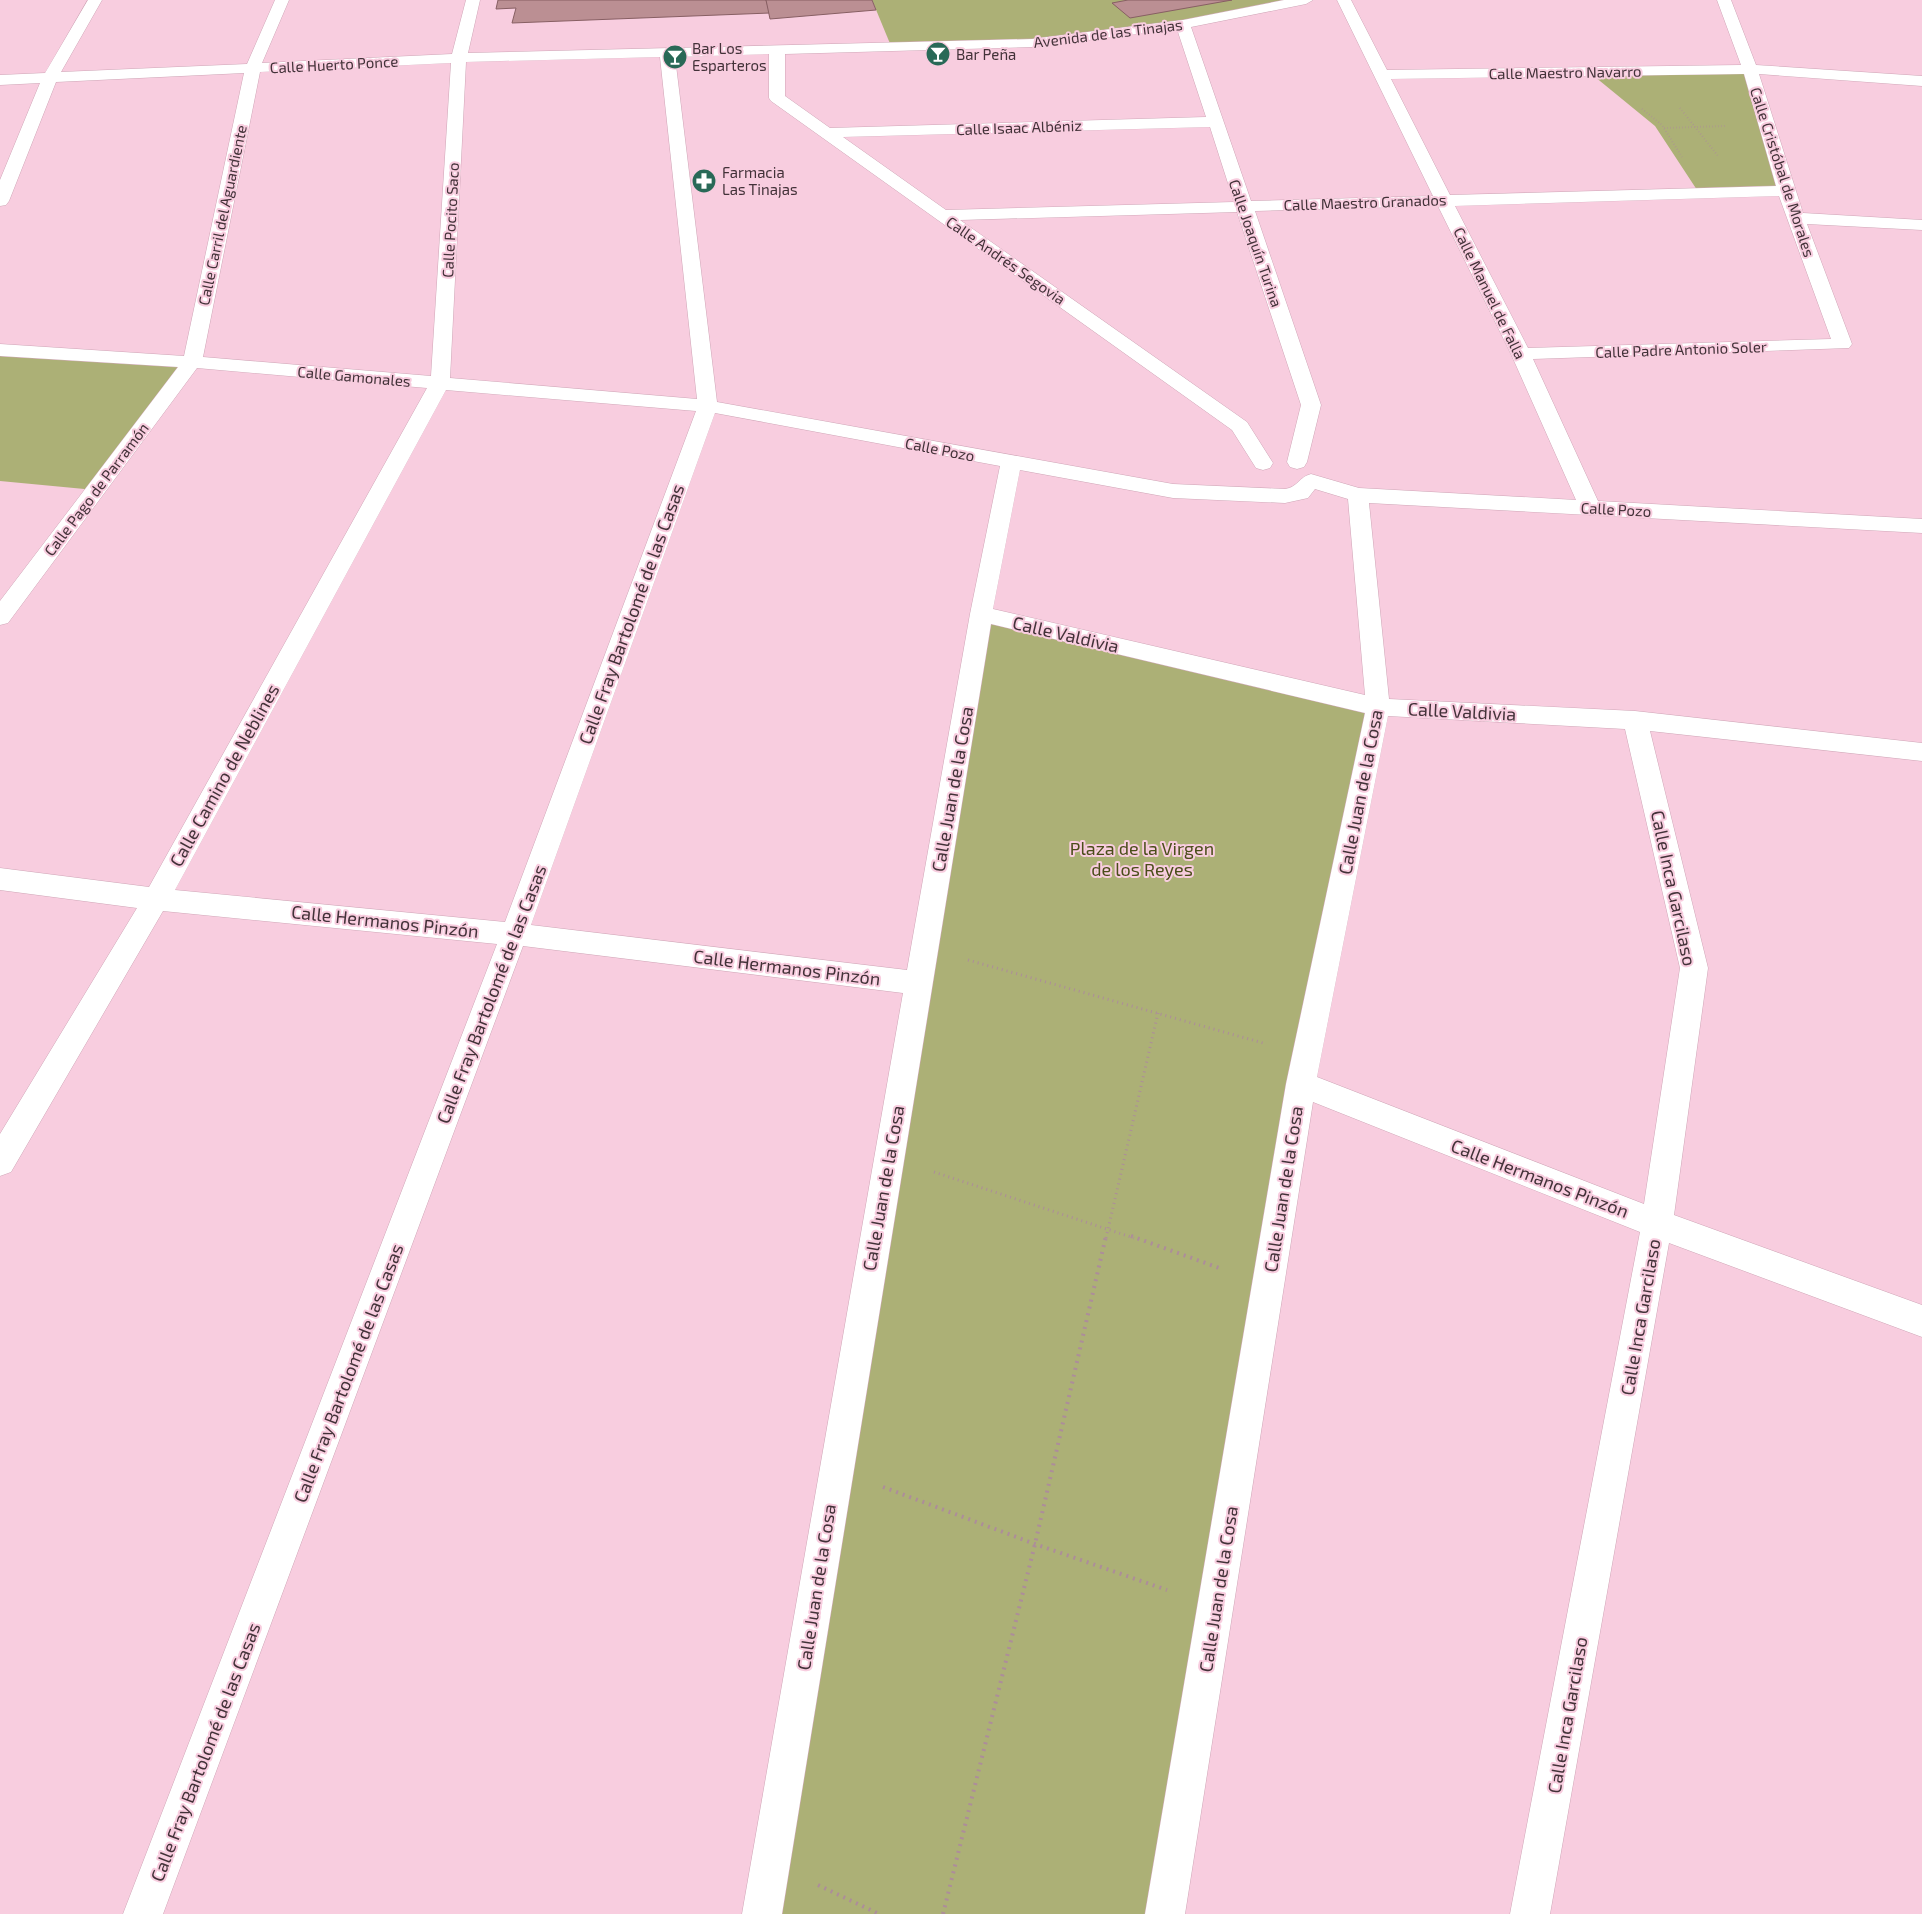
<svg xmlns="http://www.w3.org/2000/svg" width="1922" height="1914" viewBox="0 0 1922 1914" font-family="'Exo 2',sans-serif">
<rect width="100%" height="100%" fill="#f8cddf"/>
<g fill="#acb076">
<polygon points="872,0 1306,0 1183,24 1032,43 891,46"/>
<polygon points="1750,69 1786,191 1699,193 1655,126 1589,72"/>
<polygon points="0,350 192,362 95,490 0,481"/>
<polygon points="981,614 1378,707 1165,1914 762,1914"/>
</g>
<g fill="#bb8f93" stroke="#875f63">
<polygon points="498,0 766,0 770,13 512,23 516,8 496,9"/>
<polygon points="766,0 872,0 876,10 770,19"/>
<polygon points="1128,0 1232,0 1130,18 1112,3"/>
</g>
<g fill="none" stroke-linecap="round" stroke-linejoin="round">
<defs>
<path id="street" d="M88,0H102L61,72L247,64L275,0H289L262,63L452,54L466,0H480L468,53L1032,39L1183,20L1284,0H1313L1306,4L1191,27L1251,201L1433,196L1337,0H1351L1387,70L1741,65L1717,0H1731L1756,65L1922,76V86L1759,74L1803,213L1922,220V230L1807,224L1852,344L1849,348L1533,359L1598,501L1922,519V533L1369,503L1389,699L1635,711L1922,743V761L1650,731L1708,968L1674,1215L1922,1305V1337L1669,1243L1550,1914H1510L1640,1232L1313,1102L1185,1914H1145L1286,1084L1365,713L991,624L782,1914H742L903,993L523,946L163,1914H123L497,944L163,911L11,1172L0,1176V1134L137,908L0,890V868L149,887L427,388L197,368L8,623L0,625V601L178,367L0,356V344L184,356L244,73L56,82L9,201L6,205L0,206V180L40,83L0,85V75L45,73ZM1177,29L1206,117L830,128L785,96V54L1032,47ZM769,54V98L771,101L1232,430L1256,468L1263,470L1270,468L1273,463L1247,422L960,220L1237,212L1301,405L1287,462L1290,467L1297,469L1304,467L1307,462L1321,405L1255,211L1438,206L1511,354L1576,500L1359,488L1311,474C1299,477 1298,487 1285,489L1173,484L717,402L675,57ZM660,57L697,399L450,378L466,62ZM451,63L431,376L203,357L260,72ZM1744,74L1776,186L1450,195L1391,79ZM1210,127L1234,202L946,210L843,137ZM1779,196L1831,339L1528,348L1455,206ZM446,390L696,411L505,922L175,890ZM715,413L1000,466L970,614L907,970L531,925ZM1020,470L1173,498L1285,503L1308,498L1315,489L1348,499L1365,695L993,609ZM1388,716L1625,729L1680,968L1644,1204L1317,1077Z"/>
</defs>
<use href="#street" stroke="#cfa6b7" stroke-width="1"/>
<g stroke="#ad8d9a" stroke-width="2" stroke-dasharray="0.5 2.5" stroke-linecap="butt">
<polyline points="1680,108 1718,156"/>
<polyline points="1642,109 1662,125 1682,157"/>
<polyline points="1664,128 1725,126"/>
</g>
<g stroke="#ad8d9a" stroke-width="3" stroke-dasharray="1 4" stroke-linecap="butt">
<polyline points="968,960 1263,1043"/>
<polyline points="934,1172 1134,1238"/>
<polyline points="1106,1238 1158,1013"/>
</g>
<g stroke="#ad8d9a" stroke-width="4" stroke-dasharray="2 5" stroke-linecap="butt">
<polyline points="1131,1236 1222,1269"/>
<polyline points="883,1487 1035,1544 1167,1590"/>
<polyline points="818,1885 879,1914"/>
<polyline points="943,1914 1035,1544 1106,1236"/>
</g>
<use href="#street" fill="#fff" fill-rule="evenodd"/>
</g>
<defs>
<symbol id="bar-disc" viewBox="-11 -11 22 22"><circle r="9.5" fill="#296957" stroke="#f8cddf"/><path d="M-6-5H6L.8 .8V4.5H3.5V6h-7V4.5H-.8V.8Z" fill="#fff"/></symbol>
<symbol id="pharmacy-disc" viewBox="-11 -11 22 22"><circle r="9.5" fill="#296957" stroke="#f8cddf"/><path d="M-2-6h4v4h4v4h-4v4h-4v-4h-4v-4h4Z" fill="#fff"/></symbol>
</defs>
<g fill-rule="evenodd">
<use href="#bar-disc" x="924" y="40" width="28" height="28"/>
<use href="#bar-disc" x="661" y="43" width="28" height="28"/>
<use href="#pharmacy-disc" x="690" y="167" width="28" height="28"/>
</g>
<g text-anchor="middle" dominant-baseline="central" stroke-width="4" stroke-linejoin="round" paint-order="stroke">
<g font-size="15" fill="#433239" stroke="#f8cddf">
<text transform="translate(1108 33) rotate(-7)">Avenida de las Tinajas</text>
<text transform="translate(334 64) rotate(-3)">Calle Huerto Ponce</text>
<text transform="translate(1565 72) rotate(-1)">Calle Maestro Navarro</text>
<text transform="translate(1019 127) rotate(-2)">Calle Isaac Albéniz</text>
<text transform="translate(1783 172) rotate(72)">Calle Cristóbal de Morales</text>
<text transform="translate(1365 202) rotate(-2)">Calle Maestro Granados</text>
<text transform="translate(222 215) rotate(-78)">Calle Carril del Aguardiente</text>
<text transform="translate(450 220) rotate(-87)">Calle Pocito Saco</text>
<text transform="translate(1256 243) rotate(71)">Calle Joaquín Turina</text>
<text transform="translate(1006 260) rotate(35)">Calle Andrés Segovia</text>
<text transform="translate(1490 293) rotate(64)">Calle Manuel de Falla</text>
<text transform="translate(1681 349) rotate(-2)">Calle Padre Antonio Soler</text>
<text transform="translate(354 376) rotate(5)">Calle Gamonales</text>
<text transform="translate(940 449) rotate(11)">Calle Pozo</text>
<text transform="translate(96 489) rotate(-53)">Calle Pago de Parramón</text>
<text transform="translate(1616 509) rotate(3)">Calle Pozo</text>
</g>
<g font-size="15" fill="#433239" stroke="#f8cddf" text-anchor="start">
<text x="692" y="48">Bar Los<tspan x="692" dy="17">Esparteros</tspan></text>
<text x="956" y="54">Bar Peña</text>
<text x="722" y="172">Farmacia<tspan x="722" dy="17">Las Tinajas</tspan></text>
</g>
<g font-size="18" fill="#433239" stroke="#f8cddf">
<text transform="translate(631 614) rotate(-70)">Calle Fray Bartolomé de las Casas</text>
<text transform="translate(1066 634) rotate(13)">Calle Valdivia</text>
<text transform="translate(1462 711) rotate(3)">Calle Valdivia</text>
<text transform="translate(224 775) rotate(-61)">Calle Camino de Neblines</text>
<text transform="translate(952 789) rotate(-80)">Calle Juan de la Cosa</text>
<text transform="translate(1360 792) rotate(-79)">Calle Juan de la Cosa</text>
<text transform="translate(1674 888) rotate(78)">Calle Inca Garcilaso</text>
<text transform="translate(385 921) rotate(6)">Calle Hermanos Pinzón</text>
<text transform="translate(787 967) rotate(7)">Calle Hermanos Pinzón</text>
<text transform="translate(491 994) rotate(-69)">Calle Fray Bartolomé de las Casas</text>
<text transform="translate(1540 1178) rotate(21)">Calle Hermanos Pinzón</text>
<text transform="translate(883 1188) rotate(-80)">Calle Juan de la Cosa</text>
<text transform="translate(1283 1189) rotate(-81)">Calle Juan de la Cosa</text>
<text transform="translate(1640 1317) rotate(-80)">Calle Inca Garcilaso</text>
<text transform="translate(348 1373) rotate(-69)">Calle Fray Bartolomé de las Casas</text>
<text transform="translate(816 1587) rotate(-81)">Calle Juan de la Cosa</text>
<text transform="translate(1218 1589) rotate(-81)">Calle Juan de la Cosa</text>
<text transform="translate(1567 1715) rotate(-80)">Calle Inca Garcilaso</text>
<text transform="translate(205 1752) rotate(-69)">Calle Fray Bartolomé de las Casas</text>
</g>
<g font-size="18" fill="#4a4d19" stroke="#f8cddf">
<text x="1142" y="848">Plaza de la Virgen<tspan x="1142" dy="21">de los Reyes</tspan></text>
</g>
</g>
</svg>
